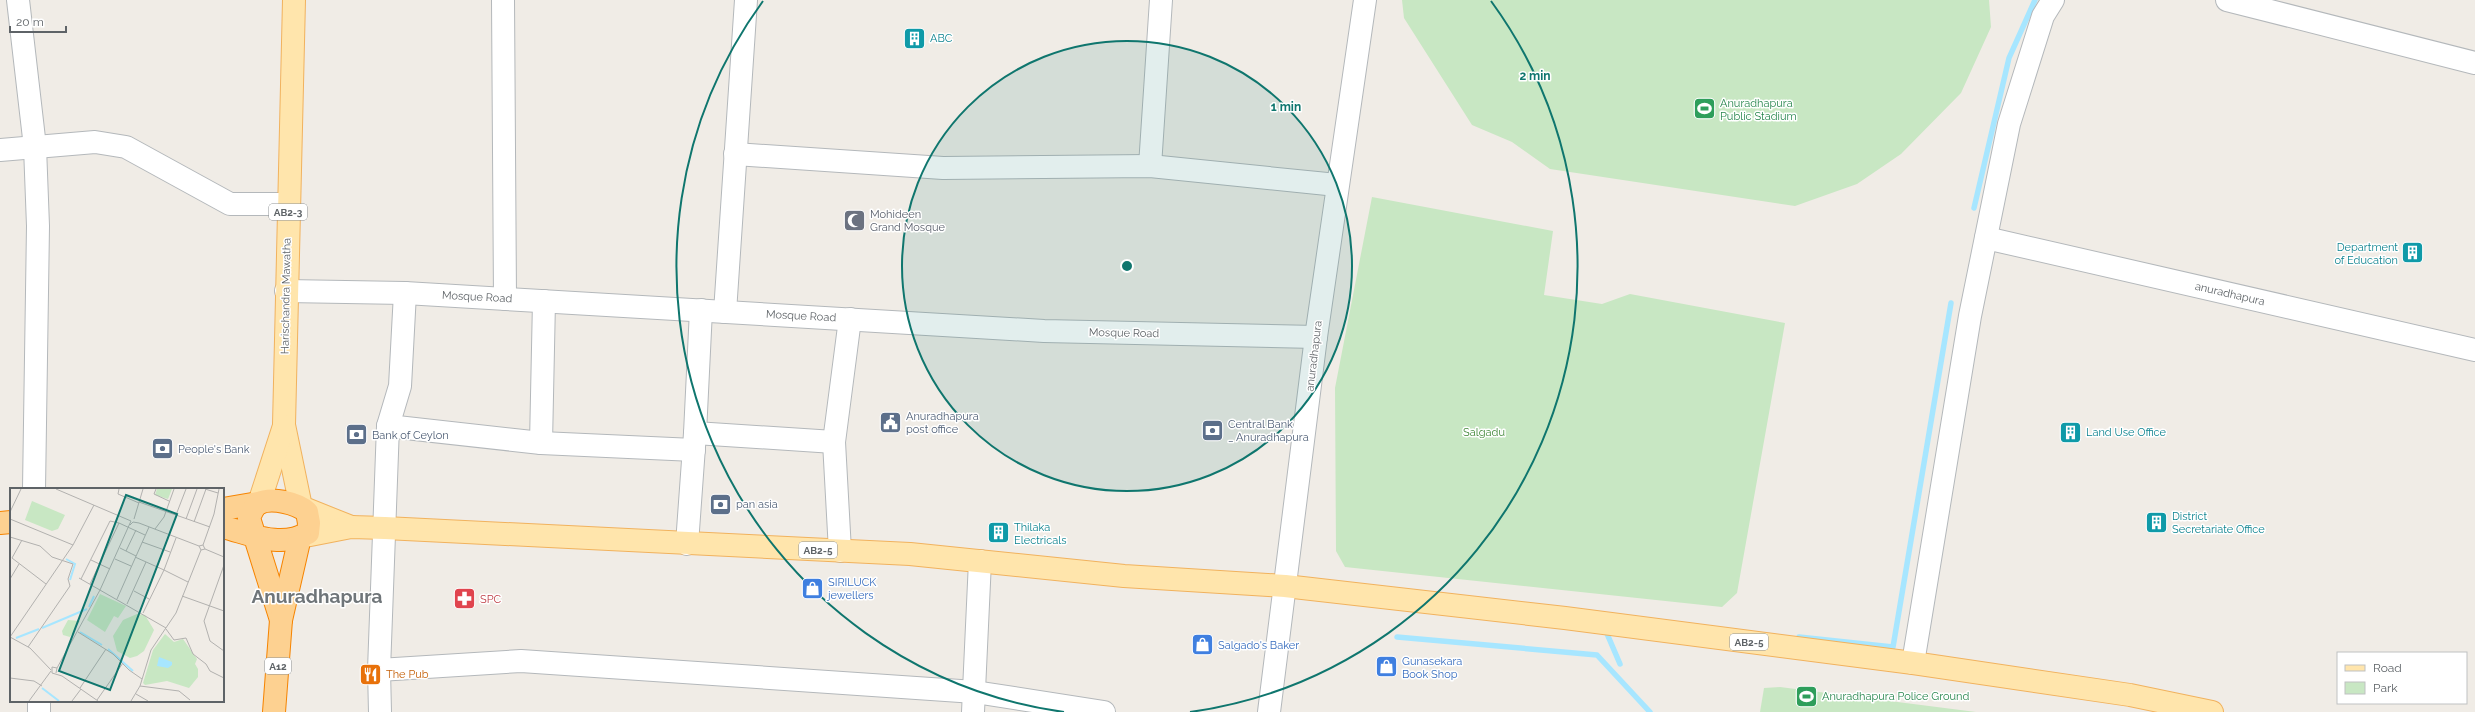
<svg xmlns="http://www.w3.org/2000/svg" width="2475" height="712" viewBox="0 0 2475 712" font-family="Raleway,sans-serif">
<rect width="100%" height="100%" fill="#f0ece6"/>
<g fill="#c8e7c3">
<polygon points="1402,0 1989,0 1991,27 1961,93 1901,154 1857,184 1795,206 1550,169 1512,142 1472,125 1404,18"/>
<polygon points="1372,197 1553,231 1544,295 1602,304 1630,294 1785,323 1737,593 1722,607 1345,567 1336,551 1335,388"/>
<polygon points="1780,687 1976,712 1760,712 1764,688"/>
</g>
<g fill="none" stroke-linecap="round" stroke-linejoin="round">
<g stroke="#a7e6ff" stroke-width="5.5">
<polyline points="1974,208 2009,58 2035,0"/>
<polyline points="1605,629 1620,664"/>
<polyline points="1397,637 1597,655 1650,712"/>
<polyline points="1799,637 1893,647 1951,303"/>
</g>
<defs>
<g id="minor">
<polyline points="18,0 35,147 38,226 34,489"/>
<polyline points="503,0 505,299"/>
<polyline points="2227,0 2475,63"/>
<polyline points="0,150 95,142 126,147 230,204 288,204"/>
<polyline points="735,154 943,168 1150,166 1337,185"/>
<polyline points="1150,166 1161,0"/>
<polyline points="1986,238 2475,350"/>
<polyline points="286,291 405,293 1044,331 1316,337"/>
<polyline points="405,293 400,386 388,426 379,670 521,661 975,692 1104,712"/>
<polyline points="725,312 746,0"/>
<polyline points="388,426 541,443 694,450"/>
<polyline points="695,433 834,442"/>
<polyline points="541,443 544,301"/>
<polyline points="687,544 695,433 701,310"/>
<polyline points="840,551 834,442 850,319"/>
<polyline points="1913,663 1970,316 2009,124 2043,16 2053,0"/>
<polyline points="379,670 380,712"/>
<polyline points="39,712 39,701"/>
<polyline points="973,712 980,561"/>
<polyline points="1269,712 1316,337 1365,0"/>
</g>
<g id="major">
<polyline points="294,0 284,425 301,507 351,527"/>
<polyline points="259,503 284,426"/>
<polyline points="300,537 351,527 385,528 910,554 1124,576 1285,586 1565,618 1913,663 2130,695 2212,712"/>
</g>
<g id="highway">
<polyline points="223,509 259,503"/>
<polyline points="0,523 11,522"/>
<path d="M223,527C251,534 280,549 308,533L309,523L307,512C297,503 272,497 259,503C254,506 251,513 249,518L281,620"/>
<polyline points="274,712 281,620 300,537"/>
</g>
</defs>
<use href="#minor" stroke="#b4b8bb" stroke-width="24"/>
<use href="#major" stroke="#f1b25e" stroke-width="24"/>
<use href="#highway" stroke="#f68401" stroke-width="24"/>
<use href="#minor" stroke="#fff" stroke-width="22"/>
<use href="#major" stroke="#ffe5ac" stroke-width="22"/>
<use href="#highway" stroke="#fdd191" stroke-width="22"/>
</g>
<circle cx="1127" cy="266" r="225" fill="#0f766e" fill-opacity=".12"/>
<g fill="none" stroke="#0f766e" stroke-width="2">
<circle cx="1127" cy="266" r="225"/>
<path d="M1064 712A450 450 0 0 1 763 1M1491 1A450 450 0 0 1 1190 712"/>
</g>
<defs>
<symbol id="building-square" viewBox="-11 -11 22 22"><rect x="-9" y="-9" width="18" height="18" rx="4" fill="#0f9aa8" stroke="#fff"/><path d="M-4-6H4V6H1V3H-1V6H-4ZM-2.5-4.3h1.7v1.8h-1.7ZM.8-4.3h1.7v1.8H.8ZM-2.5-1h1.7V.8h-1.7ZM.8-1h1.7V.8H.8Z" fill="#fff"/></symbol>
<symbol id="stadium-square" viewBox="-11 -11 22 22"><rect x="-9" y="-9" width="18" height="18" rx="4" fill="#2e9e5b" stroke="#fff"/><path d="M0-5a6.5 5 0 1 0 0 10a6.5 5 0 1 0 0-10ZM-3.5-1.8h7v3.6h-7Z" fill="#fff"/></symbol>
<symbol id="mosque-square" viewBox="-11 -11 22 22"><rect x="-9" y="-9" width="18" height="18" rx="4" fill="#6b7280" stroke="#fff"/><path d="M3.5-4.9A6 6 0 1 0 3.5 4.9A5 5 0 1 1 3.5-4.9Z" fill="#fff"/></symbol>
<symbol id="civic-square" viewBox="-11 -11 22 22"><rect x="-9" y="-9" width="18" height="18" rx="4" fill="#5c6f8a" stroke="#fff"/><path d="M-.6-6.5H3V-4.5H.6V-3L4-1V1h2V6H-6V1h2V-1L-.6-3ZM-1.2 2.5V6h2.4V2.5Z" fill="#fff"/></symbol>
<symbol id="bank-square" viewBox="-11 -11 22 22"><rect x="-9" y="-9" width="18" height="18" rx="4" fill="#5c6f8a" stroke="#fff"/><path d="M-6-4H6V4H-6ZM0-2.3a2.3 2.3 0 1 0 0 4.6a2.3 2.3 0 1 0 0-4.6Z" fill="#fff"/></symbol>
<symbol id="shop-square" viewBox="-11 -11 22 22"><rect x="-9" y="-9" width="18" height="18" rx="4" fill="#3f7fe0" stroke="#fff"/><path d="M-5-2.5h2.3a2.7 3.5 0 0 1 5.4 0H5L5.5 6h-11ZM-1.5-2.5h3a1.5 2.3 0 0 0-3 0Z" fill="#fff"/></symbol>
<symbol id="pharmacy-square" viewBox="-11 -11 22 22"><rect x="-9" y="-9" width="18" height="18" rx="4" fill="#e0444e" stroke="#fff"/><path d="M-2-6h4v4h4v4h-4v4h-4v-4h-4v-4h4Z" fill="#fff"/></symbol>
<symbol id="restaurant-square" viewBox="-11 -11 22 22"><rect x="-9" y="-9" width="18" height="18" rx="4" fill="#e8710a" stroke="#fff"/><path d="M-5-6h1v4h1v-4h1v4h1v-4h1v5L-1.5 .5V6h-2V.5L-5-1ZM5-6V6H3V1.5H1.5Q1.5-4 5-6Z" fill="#fff"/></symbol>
</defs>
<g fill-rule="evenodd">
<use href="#building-square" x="902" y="26" width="25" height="25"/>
<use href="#stadium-square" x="1692" y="96" width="25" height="25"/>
<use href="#mosque-square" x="842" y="208" width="25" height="25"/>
<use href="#building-square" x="2400" y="240" width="25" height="25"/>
<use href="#civic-square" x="878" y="410" width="25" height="25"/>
<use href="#bank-square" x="1200" y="418" width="25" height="25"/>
<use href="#building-square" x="2058" y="420" width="25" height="25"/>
<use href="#bank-square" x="344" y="422" width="25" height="25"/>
<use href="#bank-square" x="150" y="436" width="25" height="25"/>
<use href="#bank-square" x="708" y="492" width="25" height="25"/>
<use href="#building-square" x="2144" y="510" width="25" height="25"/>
<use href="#building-square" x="986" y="520" width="25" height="25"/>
<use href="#shop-square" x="800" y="576" width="25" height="25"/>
<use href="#pharmacy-square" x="452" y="586" width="25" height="25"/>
<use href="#shop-square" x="1190" y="632" width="25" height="25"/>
<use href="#shop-square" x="1374" y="654" width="25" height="25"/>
<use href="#restaurant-square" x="358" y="662" width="25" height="25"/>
<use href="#stadium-square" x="1794" y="684" width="25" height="25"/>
</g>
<g text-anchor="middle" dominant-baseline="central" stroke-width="3" stroke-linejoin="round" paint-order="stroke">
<g fill="#fff" stroke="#8e9295" stroke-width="1">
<rect x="269" y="204" width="38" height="16" rx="3"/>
<rect x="799" y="542" width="38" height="16" rx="3"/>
<rect x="1730" y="634" width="38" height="16" rx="3"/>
<rect x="265" y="658" width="26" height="16" rx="3"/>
</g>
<g font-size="10" font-weight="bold" fill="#5e6367">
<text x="288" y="212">AB2-3</text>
<text x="818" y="550">AB2-5</text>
<text x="1749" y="642">AB2-5</text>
<text x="278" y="666">A12</text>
</g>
<g font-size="11" fill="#0d838f" stroke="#fff" text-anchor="start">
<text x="930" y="38">ABC</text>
<text x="2398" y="247" text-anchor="end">Department<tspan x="2398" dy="13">of Education</tspan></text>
<text x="2086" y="432">Land Use Office</text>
<text x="2172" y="516">District<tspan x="2172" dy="13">Secretariate Office</tspan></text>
<text x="1014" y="527">Thilaka<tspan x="1014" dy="13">Electricals</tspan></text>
</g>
<g font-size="11" fill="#27864d" stroke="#fff" text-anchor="start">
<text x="1720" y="103">Anuradhapura<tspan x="1720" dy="13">Public Stadium</tspan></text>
<text x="1822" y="696">Anuradhapura Police Ground</text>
</g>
<g font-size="11" fill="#5b616d" stroke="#fff" text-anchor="start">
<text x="870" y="214">Mohideen<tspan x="870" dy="13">Grand Mosque</tspan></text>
</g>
<g font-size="11" fill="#5e6367" stroke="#fff">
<text transform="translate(2230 294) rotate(13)">anuradhapura</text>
<text transform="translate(286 296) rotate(-89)">Harischandra Mawatha</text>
<text transform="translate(477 297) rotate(3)">Mosque Road</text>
<text transform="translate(801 316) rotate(3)">Mosque Road</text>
<text transform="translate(1124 333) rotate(1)">Mosque Road</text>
<text transform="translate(1314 356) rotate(-83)">anuradhapura</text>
</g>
<g font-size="11" fill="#4e5e75" stroke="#fff" text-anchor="start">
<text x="906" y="416">Anuradhapura<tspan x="906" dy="13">post office</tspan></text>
<text x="1228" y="424">Central Bank<tspan x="1228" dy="13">_ Anuradhapura</tspan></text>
<text x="372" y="435">Bank of Ceylon</text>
<text x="178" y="449">People's Bank</text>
<text x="736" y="504">pan asia</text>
</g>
<g font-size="11" fill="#3e8635" stroke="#fff">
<text x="1484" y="432">Salgadu</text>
</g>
<g font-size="11" fill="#366cbe" stroke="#fff" text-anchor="start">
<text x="828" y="582">SIRILUCK<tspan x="828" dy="13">jewellers</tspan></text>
<text x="1218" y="645">Salgado's Baker</text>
<text x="1402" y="661">Gunasekara<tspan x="1402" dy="13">Book Shop</tspan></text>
</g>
<g font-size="11" fill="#be3a42" stroke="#fff" text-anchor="start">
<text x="480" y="599">SPC</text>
</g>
<g font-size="11" fill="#c56008" stroke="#fff" text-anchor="start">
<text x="386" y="674">The Pub</text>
</g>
<g font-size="19" font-weight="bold" fill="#6f7579" stroke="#fff">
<text x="317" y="596">Anuradhapura</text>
</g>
</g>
<g transform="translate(10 488)">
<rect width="214" height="214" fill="#f0ece6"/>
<path d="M147,1H162L158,11L145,7ZM22,13L55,27L48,41L42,43L15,32ZM90,106L116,118L108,130L104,128L95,144L77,132ZM127,126L135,127L144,142L134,163L127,168L120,170L107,163L103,148L113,132ZM58,132L70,133L60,149L53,147L52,143ZM155,146L164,154L173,151L187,171L185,176L188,181V189L179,200L157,193L135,197L133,195L143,162Z" fill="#c8e7c3"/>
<path d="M149,169L162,174V177L158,180L147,178Z" fill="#a7e6ff"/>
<path fill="none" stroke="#a7e6ff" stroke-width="2" d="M56,71L65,76L60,92M79,119L84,108M32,140L77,121M70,144L92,157M6,150L29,141M98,161L123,183M32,200L49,213"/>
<path fill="none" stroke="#b2b1af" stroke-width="1" d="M46,1L121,33M109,1L108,6L129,15M146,1L144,6L159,13M195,1L208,5M129,14L200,39M0,24L11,1M166,27L176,1M0,31L63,57M124,31L133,1M176,31L187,1M184,34L196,1M120,37L123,34L129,35L189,58M145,41L154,29L164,1M0,49L30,58L42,69L63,76L58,91L60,98L18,159M12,52L2,70L36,96M132,54L160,64M193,57L204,26L209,1M110,60L126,68M195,61L193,57L189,58L191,62L195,61L214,69M116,63L126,42M125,69L154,82L166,50M105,71L121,78M81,72L100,81M214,77L194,133L200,153L214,163M69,90L156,140M0,91L9,76M71,91L100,33L109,35M80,96L109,35L135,47M124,103L139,111M172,108L214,123M107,111L139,39M117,116L136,74M133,125L154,82L178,94M156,141L164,152L176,150L183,166L196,176L200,183L214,190M68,144L103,166L119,182L132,191M0,149L63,57L84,17M0,149L20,160L41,182M47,180L90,102L121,33M46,185L47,180L42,179V185L52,188L88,213M0,190L24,193L32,198M130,198L169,203L180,212M70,200L96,161M126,206L138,213M87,212L113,175M19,213L41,183M62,213L71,201M121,213L130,198L141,162L166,125L191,62"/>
<path fill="#0f766e" fill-opacity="0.15" stroke="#0f766e" stroke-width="2" d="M116,7L167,26L100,202L49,183Z"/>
<rect width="214" height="214" fill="none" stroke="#5e6367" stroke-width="2"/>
</g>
<circle cx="1127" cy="266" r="6" fill="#0f766e" stroke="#fff" stroke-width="2"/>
<g font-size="12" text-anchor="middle" font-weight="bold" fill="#0f766e" stroke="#fff" stroke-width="3" stroke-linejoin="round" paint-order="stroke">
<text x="1535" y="80">2 min</text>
<text x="1286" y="111">1 min</text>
</g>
<rect x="2337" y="652" width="130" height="52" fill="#ffffff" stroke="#bfc1c2"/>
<rect x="2345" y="665" width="20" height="6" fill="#ffe5ac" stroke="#bfc1c2"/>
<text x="2373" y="672" font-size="12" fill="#5e6367">Road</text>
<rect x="2345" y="682" width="20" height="12" fill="#c8e7c3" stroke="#bfc1c2"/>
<text x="2373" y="692" font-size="12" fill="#5e6367">Park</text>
<path d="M10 26v6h56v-6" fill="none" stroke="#5e6367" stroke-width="2"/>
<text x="16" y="26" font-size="12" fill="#5e6367" stroke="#ffffff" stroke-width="3" paint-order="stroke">20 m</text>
</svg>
